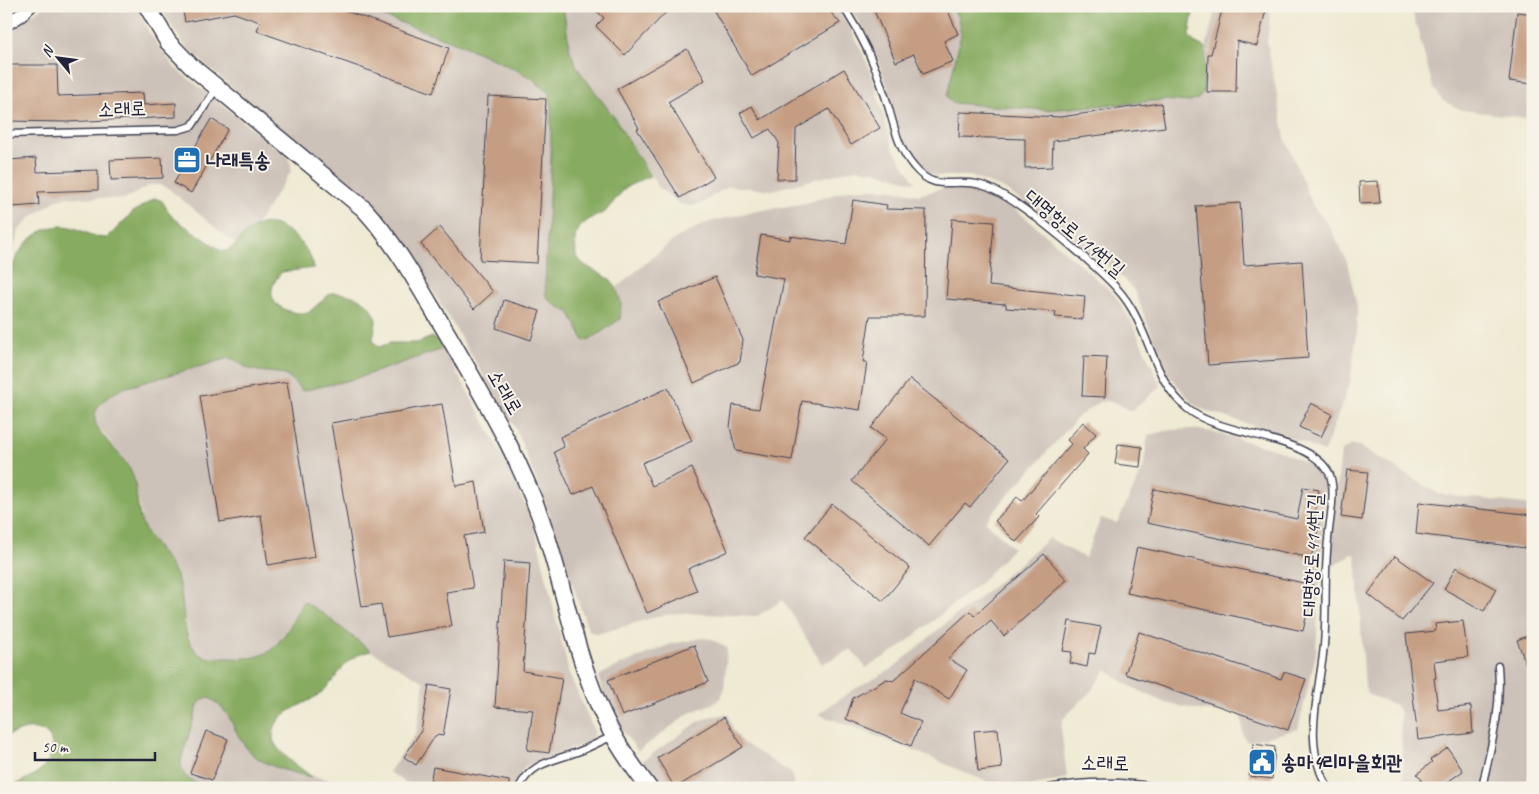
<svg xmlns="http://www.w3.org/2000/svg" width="1539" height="794" viewBox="0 0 1539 794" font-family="Caveat,'Poor Story',sans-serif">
<rect width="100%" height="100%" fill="#f7f3e8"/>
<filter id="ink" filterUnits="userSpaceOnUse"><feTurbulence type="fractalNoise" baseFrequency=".02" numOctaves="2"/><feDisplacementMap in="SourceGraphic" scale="10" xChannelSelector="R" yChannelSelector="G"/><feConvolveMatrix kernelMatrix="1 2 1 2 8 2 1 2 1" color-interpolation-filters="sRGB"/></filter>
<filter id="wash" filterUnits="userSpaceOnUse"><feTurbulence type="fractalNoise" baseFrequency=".0096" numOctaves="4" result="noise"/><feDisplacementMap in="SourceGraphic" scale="20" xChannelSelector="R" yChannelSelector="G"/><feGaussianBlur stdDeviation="1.12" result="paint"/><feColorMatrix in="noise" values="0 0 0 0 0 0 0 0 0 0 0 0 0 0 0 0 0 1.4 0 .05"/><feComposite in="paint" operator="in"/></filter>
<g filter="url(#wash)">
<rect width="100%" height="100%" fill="#efead3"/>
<g fill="#cdc2b9">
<polygon points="44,6 137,6 148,31 175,68 286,155 291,164 291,171 255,227 235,244 168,188 160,185 150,185 125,199 67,197 55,201 30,218 19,230 12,255 10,289 12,313 6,321 6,34"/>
<polygon points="158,6 355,6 457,43 513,68 543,86 551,102 551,156 545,285 552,303 570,313 576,322 579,335 621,302 616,288 676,238 706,223 746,213 806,203 852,189 887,189 919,195 950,186 967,186 989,192 1024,216 1114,294 1131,321 1161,386 1131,412 1116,403 1107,401 1099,402 1079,416 985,521 1013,548 980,583 899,648 866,668 851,649 822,664 783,600 757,616 677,613 659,616 597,634 588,630 545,502 516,429 420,270 395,235 363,193 258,111 186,47"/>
<polygon points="563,6 836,6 852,31 870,70 893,149 916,183 874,171 856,169 772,190 728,186 701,204 691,206 680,204 659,188 614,117 578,69 570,51"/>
<polygon points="848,6 952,6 958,18 961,35 947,96 952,103 1027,109 1165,100 1179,102 1203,93 1206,48 1216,6 1271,6 1267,42 1285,138 1313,206 1330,227 1347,262 1357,306 1357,331 1350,383 1324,452 1291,438 1204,410 1193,404 1167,372 1135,292 1125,280 1046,216 1004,189 970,176 936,176 923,170 910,154 899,134 890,95 878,61 865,31"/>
<polygon points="1411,6 1533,6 1533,119 1462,110 1443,101 1433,87"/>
<polygon points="443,349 481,415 513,476 527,509 536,533 569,673 595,733 591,741 524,767 515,788 414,788 389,772 416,733 424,682 371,651 321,612 303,601 279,642 270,651 259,656 213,659 202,656 194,651 188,632 176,575 143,526 136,488 129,466 99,428 95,419 97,410 110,394 124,388 229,358 237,359 251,369 280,373 289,376 295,382 323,387"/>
<polygon points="1192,429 1214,432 1280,451 1312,466 1325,483 1316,654 1298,729 1247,742 1243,735 1242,720 1239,714 1199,710 1165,703 1132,687 1106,670 1091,691 1063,719 1061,728 1067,778 1024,788 1001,788 906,747 818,714 853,690 892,669 953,617 977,600 1049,538 1085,558 1101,518 1117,523 1143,469 1148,435 1171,430"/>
<polygon points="1351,445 1359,446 1439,494 1533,505 1533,788 1404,788 1400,712 1396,705 1367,694 1365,687 1356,555 1352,554 1334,566 1331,563 1331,539 1341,452"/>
<polygon points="703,638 712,639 727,648 724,690 721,697 715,703 691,712 638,751 616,723 606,704 599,680 600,675 620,665 671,644"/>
<polygon points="208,697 217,702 232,718 244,745 250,753 277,767 334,781 338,783 339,788 209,788 185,777 180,770 181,760 198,705 202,700"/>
<polygon points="728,714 733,729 742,742 791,773 795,788 659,788 642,761 698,722 712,716"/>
</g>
<g fill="#87ab60" stroke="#54664e">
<polygon points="355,6 563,6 570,51 578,69 614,117 650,176 626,187 605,212 588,220 580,227 575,236 576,256 583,264 611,280 616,288 621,302 620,319 590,340 584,341 570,313 552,303 546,296 545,285 551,156 551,102 549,94 533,79 513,68 457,43"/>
<polygon points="952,6 1194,6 1189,36 1194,42 1206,48 1203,93 1198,99 1190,102 1165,100 1047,110 952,103 947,96 961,35 958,18"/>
<path d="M155,198L162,201L172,217L222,251C242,253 249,201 293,235C303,244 311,254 314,268L282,272C258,297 280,315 308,313L331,293C348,292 374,300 376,321C376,327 373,334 373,341L379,347L390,343H417L432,337L438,341L443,349L354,379L302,391C282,366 276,376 250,369C241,366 239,360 229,358L124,388C113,393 93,404 95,420C98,437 126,456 133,476C138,493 136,512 144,528C153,545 168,558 176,576C186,598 180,629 194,649C200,658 212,659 221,658C233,658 248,659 259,656C281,650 293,619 303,601L321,612L371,651C342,657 342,674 322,692C306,706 274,710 273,736C272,750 301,768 312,777C290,772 259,766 245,746C230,726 234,713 208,697L202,700L198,705L181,760C180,779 194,782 209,788H9C20,781 37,776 45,765C56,752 55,732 36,729C26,727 15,733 6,736V385L8,376C8,362 2,337 6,323C7,319 11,318 12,314C13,302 10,290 10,279C12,253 35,226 63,226C78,226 92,239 107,238L133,212Z"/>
</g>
<g id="blocks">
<g fill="#c59d82">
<polygon points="182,6 332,6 449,48 433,93 257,31 260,22 234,13 185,22"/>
<polygon points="592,6 672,6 625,55 596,26 604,18"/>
<polygon points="711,6 825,6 840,23 752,76"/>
<polygon points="872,6 946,6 958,34 944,41 953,61 923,74 914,54 896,62"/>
<polygon points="1223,6 1267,6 1257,46 1237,41 1236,92 1207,92 1208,54 1211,54"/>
<polygon points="1517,12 1533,14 1533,84 1509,81"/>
<polygon points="687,49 705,80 668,102 714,177 680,198 637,129 639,128 617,89"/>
<polygon points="6,65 57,65 58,96 143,93 144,105 176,103 176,117 66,122 6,121"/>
<polygon points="844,69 880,128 851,145 829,109 796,129 795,179 777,179 779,143 770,129 754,138 740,113 752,106 760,120"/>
<polygon points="488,96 546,99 537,263 480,260"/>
<polygon points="1161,103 1165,127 1053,141 1052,167 1025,168 1025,139 959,137 960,112 1060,117"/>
<polygon points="211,119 228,129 191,193 174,183"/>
<polygon points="36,158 37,172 98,170 98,190 38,192 39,205 12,207 8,160"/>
<polygon points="162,158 163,178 111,180 110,160"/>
<polygon points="1378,181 1380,203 1360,204 1359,182"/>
<polygon points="853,200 887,205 886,209 926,210 925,316 870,316 863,362 867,362 860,410 802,401 792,460 736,451 730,427 733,405 759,409 784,279 754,274 761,235 790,240 790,236 846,244"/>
<polygon points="1240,203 1244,265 1302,261 1308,358 1208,365 1196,206"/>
<polygon points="952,219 994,222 989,286 1085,296 1083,319 1055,317 1056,312 1006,308 1006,304 946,299"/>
<polygon points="440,227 493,292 474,309 421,244"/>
<polygon points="715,277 743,340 740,362 694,383 658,302"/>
<polygon points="504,300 540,311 531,340 496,328"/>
<polygon points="1084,356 1107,357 1105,397 1082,396"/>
<polygon points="910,379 1009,459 970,507 965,503 929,546 852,481 886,439 871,428"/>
<polygon points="287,382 315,557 268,565 261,515 220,522 200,396"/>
<polygon points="668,388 692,441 642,463 652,486 692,468 728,551 688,569 697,591 647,613 593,486 573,495 554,452 564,447 560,437"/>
<polygon points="1311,403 1332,414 1321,437 1299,427"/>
<polygon points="442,404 456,486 476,482 484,532 464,536 473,588 446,592 452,626 387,637 381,604 362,607 331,423"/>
<polygon points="1083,422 1096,434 1083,449 1088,454 1036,514 1039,517 1016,542 995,521 1017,497 1022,501 1071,444 1067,440"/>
<polygon points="1118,444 1142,447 1140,467 1115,464"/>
<polygon points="1347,470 1368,472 1362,520 1341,517"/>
<polygon points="1303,487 1319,490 1313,523 1319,524 1311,558 1147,523 1154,489 1297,519"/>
<polygon points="1419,502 1533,515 1533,549 1416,534"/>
<polygon points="832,504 910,568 883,601 805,537"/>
<polygon points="1137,547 1313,585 1303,631 1127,593"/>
<polygon points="1044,554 1067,580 1004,636 991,621 948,658 967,670 949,699 915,678 900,713 921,722 911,746 846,719 853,698 887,679 893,681 970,611 974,616"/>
<polygon points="1395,556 1433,583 1402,621 1368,594"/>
<polygon points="504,561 530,563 523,671 562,678 549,753 527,750 533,710 495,707"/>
<polygon points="1456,567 1496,589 1484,611 1444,589"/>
<polygon points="1069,621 1101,627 1095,654 1089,653 1087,667 1070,663 1072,652 1063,651"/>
<polygon points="1463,621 1468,657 1434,661 1436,678 1434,678 1438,710 1471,706 1473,733 1418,740 1406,634 1436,631 1435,624"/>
<polygon points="1139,632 1281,679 1284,672 1306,679 1288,730 1125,674"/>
<polygon points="1533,634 1533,678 1531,678 1517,640"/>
<polygon points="694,645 708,682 622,716 608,680"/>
<polygon points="429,685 451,689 443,736 436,735 416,765 404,757 421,731"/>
<polygon points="724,717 743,747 675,788 657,758"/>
<polygon points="998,729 1002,768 978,771 974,731"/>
<polygon points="206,731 228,739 212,780 190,773"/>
<polygon points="1253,744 1275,747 1272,779 1249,776"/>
<polygon points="1448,748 1463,771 1439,788 1412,788 1422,780 1417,774 1432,762 1430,760"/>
<polygon points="433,767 509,781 509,788 429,788"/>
</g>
</g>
</g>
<g filter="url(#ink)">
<use href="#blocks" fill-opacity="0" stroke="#414052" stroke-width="1"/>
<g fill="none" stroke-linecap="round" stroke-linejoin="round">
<defs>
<g id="service">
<path d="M843,6C861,34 875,63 885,96C894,122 896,146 914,167C936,194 953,177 981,185C1011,193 1071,245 1095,267C1108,279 1121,291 1130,306C1151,339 1156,385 1189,410C1224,437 1309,435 1329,473C1337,488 1329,523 1328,540C1324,575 1327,610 1324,645C1320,693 1301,743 1328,788"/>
<polyline points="6,134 178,130 192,126 216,89"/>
<path d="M519,788C531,762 554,761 577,752C589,748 601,741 613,736"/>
<path d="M1049,788C1087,781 1123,781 1162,788"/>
<path d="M1482,788C1491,744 1502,712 1498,666"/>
</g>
<polyline id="minor" points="6,24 21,15 30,6"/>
<path id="tertiary" d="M147,6L168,42L191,66L364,209C398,246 422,292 448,335C485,400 523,462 546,534C566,596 577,662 606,721C617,745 633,767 649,788"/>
</defs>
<use href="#service" stroke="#414052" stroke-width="9"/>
<use href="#minor" stroke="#414052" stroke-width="15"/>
<use href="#tertiary" stroke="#414052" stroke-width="19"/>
<use href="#service" stroke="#fff" stroke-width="6"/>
<use href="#minor" stroke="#fff" stroke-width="12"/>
<use href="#tertiary" stroke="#fff" stroke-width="16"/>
</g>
</g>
<defs>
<symbol id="office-square" viewBox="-11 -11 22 22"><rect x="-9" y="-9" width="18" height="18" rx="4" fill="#1f6fb2" stroke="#f7f3e8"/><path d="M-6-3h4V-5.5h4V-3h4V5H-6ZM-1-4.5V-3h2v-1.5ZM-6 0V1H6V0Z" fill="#fff"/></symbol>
<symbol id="civic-square" viewBox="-11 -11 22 22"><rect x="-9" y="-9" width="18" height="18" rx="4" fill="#1f6fb2" stroke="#f7f3e8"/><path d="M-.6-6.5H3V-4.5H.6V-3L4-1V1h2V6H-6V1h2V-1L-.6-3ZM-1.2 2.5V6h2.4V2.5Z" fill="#fff"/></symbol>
</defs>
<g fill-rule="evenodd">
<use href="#office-square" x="171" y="144" width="32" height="32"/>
<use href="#civic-square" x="1246" y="746" width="32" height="32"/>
</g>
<g text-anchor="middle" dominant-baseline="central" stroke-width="4" stroke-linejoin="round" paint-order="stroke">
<g font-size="20" fill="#22223b" stroke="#f7f3e8">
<text transform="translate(122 109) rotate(-2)">소래로</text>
<text transform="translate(1075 233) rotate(40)">대명항로414번길</text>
<text transform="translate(505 392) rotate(60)">소래로</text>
<text transform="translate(1312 555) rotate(-87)">대명항로414번길</text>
<text transform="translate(1105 763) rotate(1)">소래로</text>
</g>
<g font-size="20" font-weight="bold" fill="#22223b" stroke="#f7f3e8" text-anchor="start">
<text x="206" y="160">나래특송</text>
<text x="1281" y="762">송마4리마을회관</text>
</g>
</g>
<rect width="1539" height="794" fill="none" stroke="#f7f3e8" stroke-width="25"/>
<g transform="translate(58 58) rotate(299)" stroke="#f7f3e8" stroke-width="4" paint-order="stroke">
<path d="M0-4L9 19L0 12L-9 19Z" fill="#22223b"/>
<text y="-8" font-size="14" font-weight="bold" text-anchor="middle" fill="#22223b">N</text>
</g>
<path d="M35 752v8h120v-8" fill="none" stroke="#22223b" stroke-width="2.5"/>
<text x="42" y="752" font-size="15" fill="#22223b" stroke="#f7f3e8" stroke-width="4" paint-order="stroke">50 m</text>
</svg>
